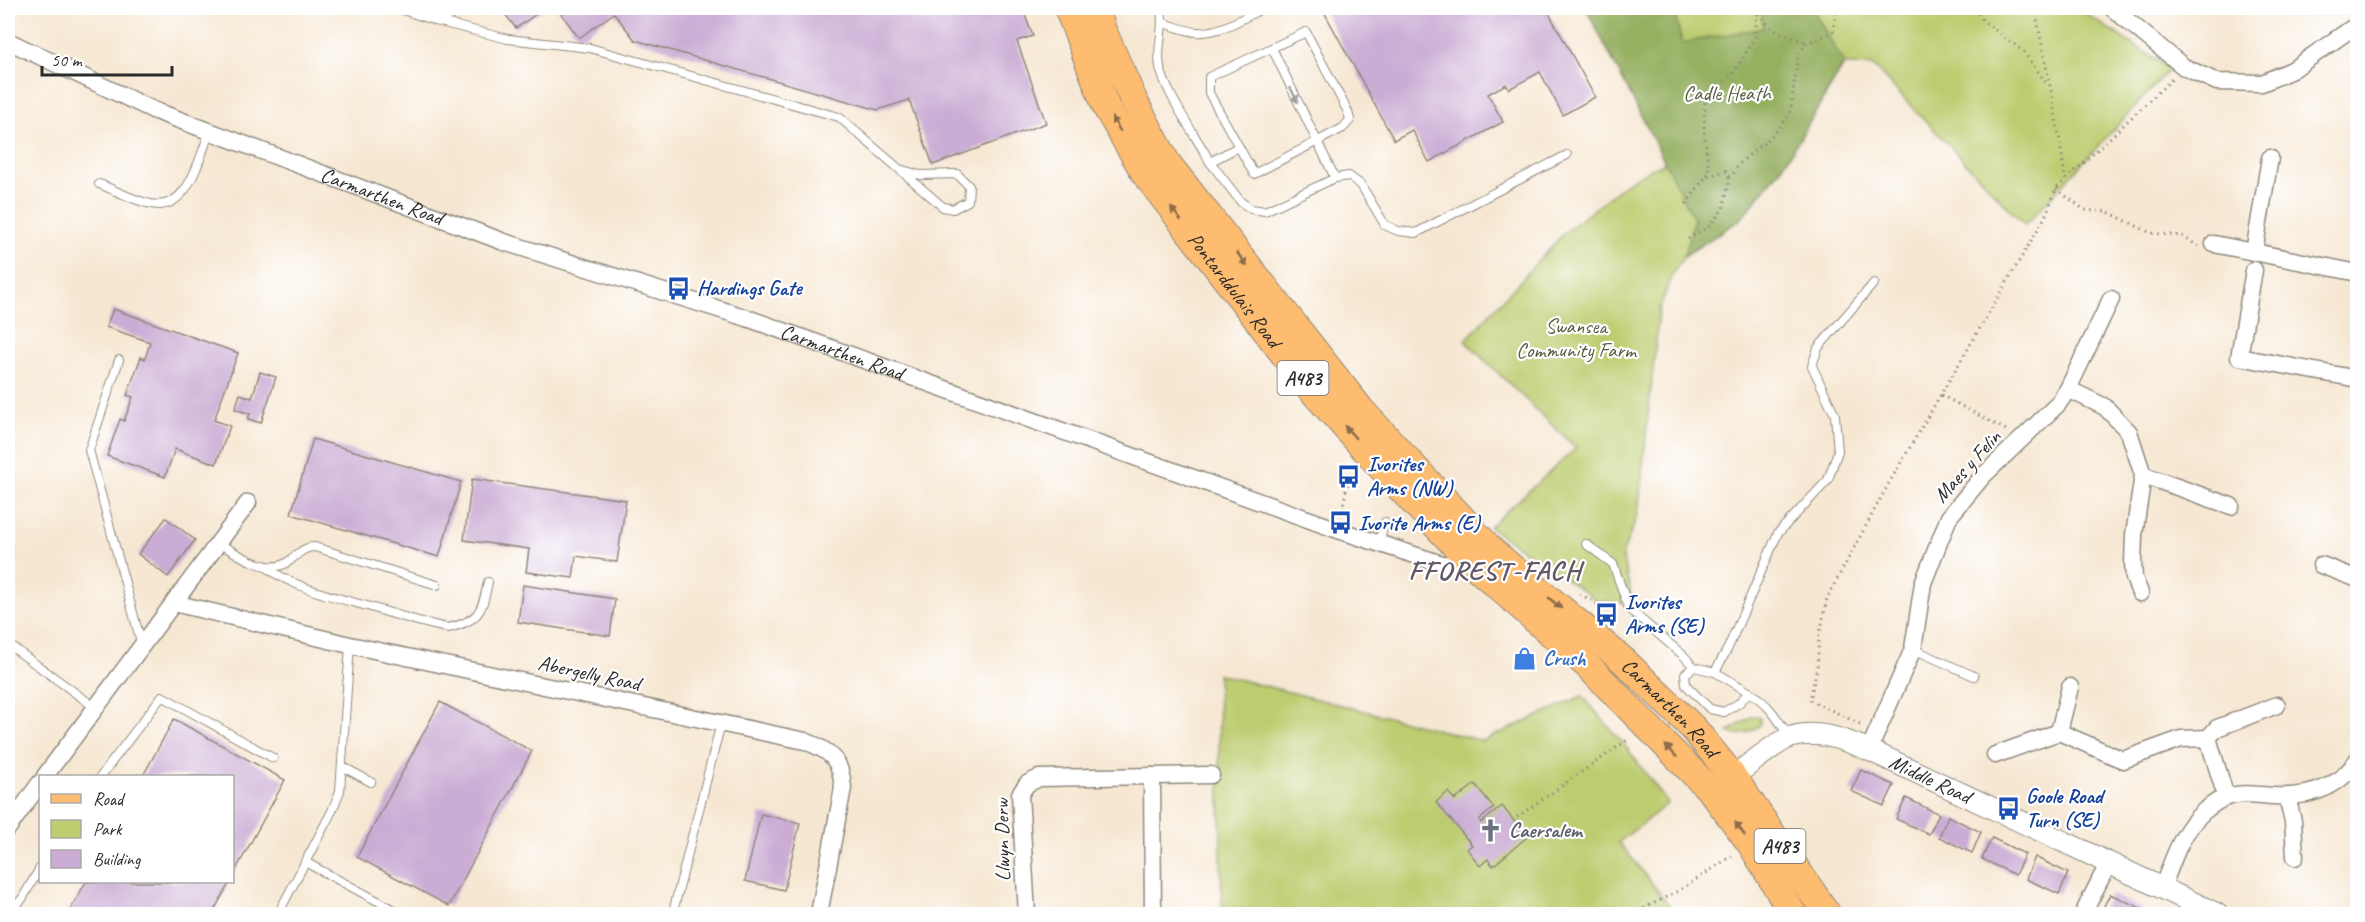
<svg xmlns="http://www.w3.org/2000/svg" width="2365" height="922" viewBox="0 0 2365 922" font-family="Caveat,sans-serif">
<rect width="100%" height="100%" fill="#fff"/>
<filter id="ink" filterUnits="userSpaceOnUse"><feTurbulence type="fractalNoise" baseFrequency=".0167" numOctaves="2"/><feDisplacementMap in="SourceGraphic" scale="12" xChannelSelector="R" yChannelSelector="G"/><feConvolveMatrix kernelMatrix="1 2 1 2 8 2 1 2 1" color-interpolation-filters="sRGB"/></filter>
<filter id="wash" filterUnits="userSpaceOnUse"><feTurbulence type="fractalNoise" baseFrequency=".008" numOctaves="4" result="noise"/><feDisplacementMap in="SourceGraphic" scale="24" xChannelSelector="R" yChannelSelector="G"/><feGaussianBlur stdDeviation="1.35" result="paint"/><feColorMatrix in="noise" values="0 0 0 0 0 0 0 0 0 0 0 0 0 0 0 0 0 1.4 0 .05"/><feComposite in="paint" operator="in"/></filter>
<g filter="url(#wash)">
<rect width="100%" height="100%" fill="#f6e7d2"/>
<g fill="#bdcc6f" stroke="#747c4d" stroke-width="1.5">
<polygon points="1586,8 2077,8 2170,69 2025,225 1873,66 1844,65 1783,166 1741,219 1684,256 1672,275 1659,310 1638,514 1622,555 1633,603 1598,601 1489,527 1576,448 1465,341 1563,234 1629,181 1665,162"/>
<polygon points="1218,674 1483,741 1582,696 1623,743 1668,803 1619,842 1670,906 1655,914 1222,914"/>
<path d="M1753,716L1760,718V725C1751,733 1739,737 1728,732Z"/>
</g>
<polygon fill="#96b062" stroke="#606e46" stroke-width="1.5" points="1586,8 1673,8 1682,43 1763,28 1762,8 1812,8 1844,64 1783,166 1741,219 1684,256 1694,219"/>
<g id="blocks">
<g fill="#caacd4">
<polygon points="500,8 545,8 516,28"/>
<polygon points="557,8 1022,8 1033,36 1017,41 1046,123 933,165 909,100 878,110 635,40 614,13 579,38"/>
<polygon points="1322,8 1546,8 1595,97 1563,115 1540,72 1509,89 1506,84 1488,94 1503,122 1429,162 1412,130 1394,140"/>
<polygon points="113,309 238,353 214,420 230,426 216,464 175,449 165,477 107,456 120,419 124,421 133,397 127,395 141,357 145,359 150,342 106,327"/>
<polygon points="260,372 276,377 261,423 248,419 250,414 235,409 240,394 252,398"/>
<polygon points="313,439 461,482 439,557 291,514"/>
<polygon points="472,479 626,500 617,562 576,556 573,578 526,572 529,549 464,540"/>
<polygon points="166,518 195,540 168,577 138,554"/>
<polygon points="523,585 615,599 610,636 518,622"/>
<polygon points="440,702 532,751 449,906 357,857"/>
<polygon points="174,719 285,780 232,877 232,776 143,776"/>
<polygon points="1861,770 1894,785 1884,806 1851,791"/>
<polygon points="1475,784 1494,808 1479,820 1481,823 1502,806 1527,837 1493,866 1488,859 1480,866 1467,849 1472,845 1436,802 1448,792 1455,800"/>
<polygon points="1906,798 1939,814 1929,834 1896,819"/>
<polygon points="761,814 800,823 784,890 745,881"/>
<polygon points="1948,816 1981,832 1972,853 1939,837"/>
<polygon points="1992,838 2025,854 2015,875 1982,859"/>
<polygon points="2035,857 2068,873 2059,894 2026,879"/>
<polygon points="86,882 230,882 212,914 68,914"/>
<polygon points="2110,894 2143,909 2140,914 2100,914"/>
</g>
</g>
</g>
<g filter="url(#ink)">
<use href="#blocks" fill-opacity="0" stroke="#90897e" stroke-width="1.5"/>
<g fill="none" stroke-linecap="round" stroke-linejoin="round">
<defs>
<g id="service">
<polyline points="397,8 436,21 508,39 590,48 839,117 943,207 953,209 968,201 969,186 957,174 920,175 899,169"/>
<path d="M1161,8C1165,29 1156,48 1160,67C1165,92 1197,138 1210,162L1238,147"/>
<polyline points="436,21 451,15 451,8"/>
<path d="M1164,23C1174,26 1186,31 1196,32C1219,34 1243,18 1263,8"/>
<polygon points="1306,32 1348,112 1350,120 1343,128 1254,174 1209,93 1209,77"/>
<polyline points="1272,48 1335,178"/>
<polyline points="1210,162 1241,202 1251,209 1265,211 1335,178 1349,176 1361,185 1385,225 1398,231 1416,233 1567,155"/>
<path d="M99,184C115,190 131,199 147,203C188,216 199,158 210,131"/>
<polyline points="119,360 89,450 142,646"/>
<polyline points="1379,542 1385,522"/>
<path d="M218,543C235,552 262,572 282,565C295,560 299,547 315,547L437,585"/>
<polyline points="1586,544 1613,564 1629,609 1684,656 1694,667 1715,672 1749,692 1739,703 1724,712 1710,709 1686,685 1685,674 1694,667"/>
<path d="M264,565C289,587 335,597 367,606C394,614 420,623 448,628C479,621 482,612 488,582"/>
<polyline points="8,644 96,708"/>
<polyline points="1913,649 1974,676"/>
<polyline points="1715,672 1728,648 1778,533 1828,480 1838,451 1835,415 1812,366 1818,348 1874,283"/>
<path d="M1749,692C1768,703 1777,718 1789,736"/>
<polyline points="343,767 371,782"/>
<polyline points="101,776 162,696 273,758"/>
<polyline points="305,862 402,914"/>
<polyline points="674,908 721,723"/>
<polyline points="8,914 22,899 40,868"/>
<polyline points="278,914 332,811 340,791 350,645"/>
</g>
<g id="minor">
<polyline points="2112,8 2184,67 2217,82 2262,83 2292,70 2358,24"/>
<path id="s1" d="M8,41L153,110L504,242L747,318L1341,531L1442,564L1476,567"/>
<polyline points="2214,244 2358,273"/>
<polyline points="2254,252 2270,158"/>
<polyline points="2254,270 2239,357 2358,379"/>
<polyline points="2068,389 2105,407 2129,432 2143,475 2134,535 2133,563 2134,578 2140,593"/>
<polyline points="2143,475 2231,506"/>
<polyline points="2321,565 2358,579"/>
<path d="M174,603L350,645L805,741C831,751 841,759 843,788L819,914"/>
<polyline points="2059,732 2070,687"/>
<polyline points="2208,738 2217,728 2277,705"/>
<polyline points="2208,738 2226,797"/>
<polyline points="1869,750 1913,649 1923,583 1949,517 1983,476 2058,404 2068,389 2111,299"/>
<polyline points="1995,755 2059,732 2123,760 2181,739 2208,738"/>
<polyline points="45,776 248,503"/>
<polyline points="1152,776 1153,914"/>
<polyline points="2287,797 2293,821 2295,857"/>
<polyline points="8,828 40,783"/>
<path d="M2162,889C2172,862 2181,832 2203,812C2209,807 2220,799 2227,797C2241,792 2258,795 2273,796C2307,798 2339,789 2358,759"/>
<polyline points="1027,914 1020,794 1027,784 1039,778 1211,775"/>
<polyline points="2083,914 2108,864"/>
</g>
<g id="tertiary">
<path id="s2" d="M1721,786C1735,776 1778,740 1791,737C1818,729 1845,740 1869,750L2217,914"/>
</g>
<g id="primary">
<path id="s3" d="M1068,8L1106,107L1146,175L1310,388L1401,489L1476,567L1589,667L1712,792L1751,844L1793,914"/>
<path id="s4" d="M1096,8L1102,29L1133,99L1167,163L1361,410L1493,552L1625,662L1694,729L1733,777L1827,914"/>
</g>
</defs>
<use href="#service" stroke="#90897e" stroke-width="10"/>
<use href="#minor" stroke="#90897e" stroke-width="19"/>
<use href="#tertiary" stroke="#90897e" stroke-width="23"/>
<use href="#primary" stroke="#90897e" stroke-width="29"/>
<g stroke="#90897e" stroke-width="3" stroke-dasharray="1.5 4.5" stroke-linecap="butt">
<polyline points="1975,8 1983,21 2023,51 2047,84"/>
<path d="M2035,8C2045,65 2059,122 2065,180"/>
<polyline points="1758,14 1772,29 1807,43"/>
<polyline points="1708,176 1726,171 1730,178"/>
<polyline points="2056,189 2085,210 2108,212 2151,233 2182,236 2198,246"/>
<polyline points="1686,204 1709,172 1704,130 1705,101 1732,75 1756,37 1757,8"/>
<polyline points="1688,239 1709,226 1723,209 1730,178 1741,162 1774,134 1790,114 1798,55 1807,43 1833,32 1837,8"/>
<polyline points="1941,395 2008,431"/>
<polyline points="1341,515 1349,476"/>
<polyline points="1580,594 1601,606 1616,607"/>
<polyline points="1860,724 1810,700 1817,668 1819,639 1827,598 1889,483 2045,217 2056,189 2172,79"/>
<polyline points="1517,817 1629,739"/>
<polyline points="1633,914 1680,890 1732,856"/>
</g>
<use href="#service" stroke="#fff" stroke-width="8"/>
<use href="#minor" stroke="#fff" stroke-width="16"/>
<use href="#tertiary" stroke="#fff" stroke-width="21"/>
<use href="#primary" stroke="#fdbc70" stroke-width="27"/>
</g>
<defs><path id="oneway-solid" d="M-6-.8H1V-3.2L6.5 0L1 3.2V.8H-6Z" transform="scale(1.5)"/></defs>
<use fill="#a0a0a0" href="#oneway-solid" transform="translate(1294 95) rotate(64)"/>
<g fill="#8a6c4a">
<use href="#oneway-solid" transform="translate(1116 124) rotate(-121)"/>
<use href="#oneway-solid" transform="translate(1176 214) rotate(-128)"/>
<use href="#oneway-solid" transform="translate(1242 259) rotate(52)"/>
<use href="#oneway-solid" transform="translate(1350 432) rotate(-132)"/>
<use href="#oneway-solid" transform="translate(1555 603) rotate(40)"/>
<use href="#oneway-solid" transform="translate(1671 751) rotate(-134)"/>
<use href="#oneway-solid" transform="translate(1740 829) rotate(-126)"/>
</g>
</g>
<defs>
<symbol id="bus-bare" viewBox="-9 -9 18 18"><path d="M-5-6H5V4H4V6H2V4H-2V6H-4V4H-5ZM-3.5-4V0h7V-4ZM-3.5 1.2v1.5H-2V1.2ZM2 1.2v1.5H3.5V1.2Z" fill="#1a4fb4" stroke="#fff" stroke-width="2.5" paint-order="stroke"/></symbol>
<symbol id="shop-bare" viewBox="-9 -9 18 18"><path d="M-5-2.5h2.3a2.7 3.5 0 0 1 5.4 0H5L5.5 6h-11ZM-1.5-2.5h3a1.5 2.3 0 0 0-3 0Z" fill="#3f7fe0" stroke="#fff" stroke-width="2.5" paint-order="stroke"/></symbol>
<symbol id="church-bare" viewBox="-9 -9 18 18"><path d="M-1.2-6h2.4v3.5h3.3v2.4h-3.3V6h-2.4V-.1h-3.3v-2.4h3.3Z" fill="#6b7280" stroke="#fff" stroke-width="2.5" paint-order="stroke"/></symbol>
</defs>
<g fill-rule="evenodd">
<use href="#bus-bare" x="662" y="272" width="33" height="33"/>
<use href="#bus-bare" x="1332" y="460" width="33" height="33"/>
<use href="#bus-bare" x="1324" y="506" width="33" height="33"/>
<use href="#bus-bare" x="1590" y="598" width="33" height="33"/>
<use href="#shop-bare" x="1508" y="642" width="33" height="33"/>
<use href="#bus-bare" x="1992" y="792" width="33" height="33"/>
<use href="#church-bare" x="1474" y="814" width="33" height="33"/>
</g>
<g text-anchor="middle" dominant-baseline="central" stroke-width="4.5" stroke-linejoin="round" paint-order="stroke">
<g fill="#fff" stroke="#6b6b6b" stroke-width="1.5">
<rect x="1277.5" y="361" width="51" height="34" rx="4.5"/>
<rect x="1754.5" y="829" width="51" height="34" rx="4.5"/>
</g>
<g font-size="20" font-weight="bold" fill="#2b2b2b">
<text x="1303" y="378">A483</text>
<text x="1780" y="846">A483</text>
</g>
<g font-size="21" fill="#575b3f" stroke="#fff">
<text x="1727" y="93">Cadle Heath</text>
<text x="1576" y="326">Swansea<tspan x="1576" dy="24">Community Farm</tspan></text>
</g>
<g font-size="21" fill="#2b2b2b" stroke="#fff">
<text stroke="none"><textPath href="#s1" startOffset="405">Carmarthen Road</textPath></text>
<text stroke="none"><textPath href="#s3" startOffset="330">Pontarddulais Road</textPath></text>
<text stroke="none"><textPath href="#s1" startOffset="891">Carmarthen Road</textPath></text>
<text transform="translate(1967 466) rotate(-48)">Maes y Felin</text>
<text transform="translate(589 673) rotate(12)">Abergelly Road</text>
<text stroke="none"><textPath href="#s4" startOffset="915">Carmarthen Road</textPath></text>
<text stroke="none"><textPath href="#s2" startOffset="234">Middle Road</textPath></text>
<text transform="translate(1002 840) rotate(-91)">Llwyn Derw</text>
</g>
<g font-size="21" font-weight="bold" fill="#164399" stroke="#fff" text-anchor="start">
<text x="697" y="288">Hardings Gate</text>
<text x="1367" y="464">Ivorites<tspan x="1367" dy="24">Arms (NW)</tspan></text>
<text x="1358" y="523">Ivorite Arms (E)</text>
<text x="1625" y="602">Ivorites<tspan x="1625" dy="24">Arms (SE)</tspan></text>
<text x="2026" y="796">Goole Road<tspan x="2026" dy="24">Turn (SE)</tspan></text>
</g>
<g font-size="21" font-weight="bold" fill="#366cbe" stroke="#fff" text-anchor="start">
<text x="1543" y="658">Crush</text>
</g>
<g font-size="21" font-weight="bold" fill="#5b616d" stroke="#fff" text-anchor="start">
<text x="1509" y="830">Caersalem</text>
</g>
<g font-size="27" font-weight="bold" letter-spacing="1.5" fill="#635866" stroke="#fff">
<text x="1495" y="570">FFOREST-FACH</text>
</g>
</g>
<rect width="2365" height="922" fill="none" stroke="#fff" stroke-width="30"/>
<rect x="39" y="775" width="195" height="108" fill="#ffffff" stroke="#aaaaaa" stroke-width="1.5"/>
<rect x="51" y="794" width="30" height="9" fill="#fdbc70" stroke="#aaaaaa" stroke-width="1.5"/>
<text x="93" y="805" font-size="18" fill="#2b2b2b">Road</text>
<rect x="51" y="820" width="30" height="18" fill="#bdcc6f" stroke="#aaaaaa" stroke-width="1.5"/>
<text x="93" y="835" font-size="18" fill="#2b2b2b">Park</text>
<rect x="51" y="850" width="30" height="18" fill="#caacd4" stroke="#aaaaaa" stroke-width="1.5"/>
<text x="93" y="865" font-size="18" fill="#2b2b2b">Building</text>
<path d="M42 66v9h130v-9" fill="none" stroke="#2b2b2b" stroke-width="3"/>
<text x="51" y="66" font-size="18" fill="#2b2b2b" stroke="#ffffff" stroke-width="4.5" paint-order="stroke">50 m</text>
</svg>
